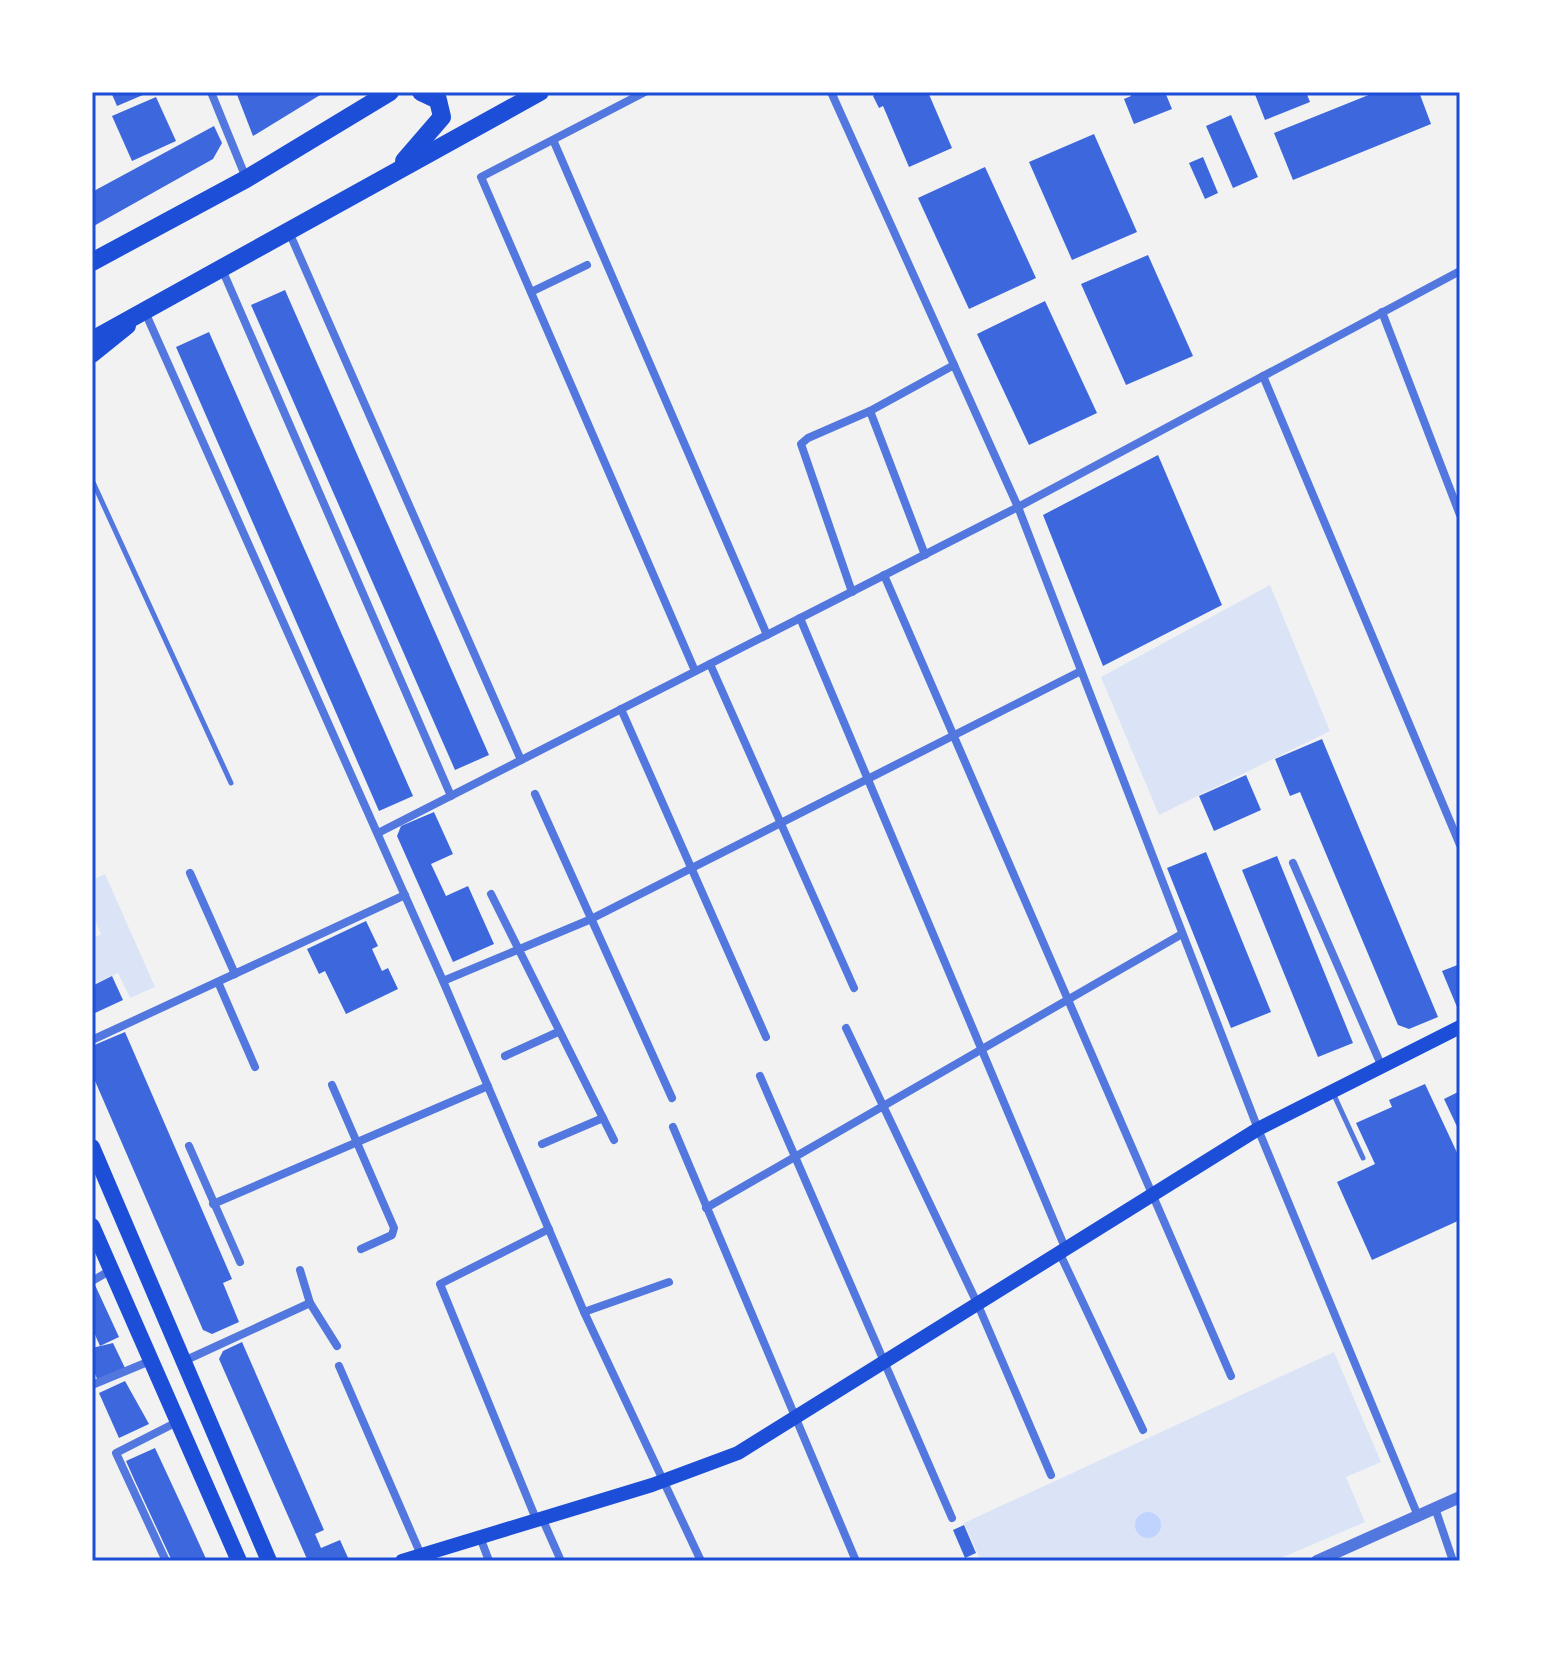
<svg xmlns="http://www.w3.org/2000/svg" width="1552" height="1653" viewBox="0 0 1552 1653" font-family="'DejaVu Sans',sans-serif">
<rect width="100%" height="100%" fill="#f2f2f2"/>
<g fill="#dbe4f7">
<polygon points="1270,585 1330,731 1159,815 1101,677"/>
<polygon points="105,874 155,987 130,998 118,973 92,985 92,939 101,934 92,913 92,880"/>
<polygon points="1334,1352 1381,1462 1346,1477 1365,1522 1274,1561 981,1561 964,1523"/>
</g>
<circle fill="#bfd3fe" cx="1148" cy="1525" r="13"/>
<g fill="#3d67dc">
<polygon points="111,92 150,92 117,106"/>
<polygon points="236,92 325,92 253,136"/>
<polygon points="877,92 928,92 952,148 909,167 883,106 879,108 873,96"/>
<polygon points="1130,92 1165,92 1172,109 1134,124 1124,99 1131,96"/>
<polygon points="1254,92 1306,92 1310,102 1265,120"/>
<polygon points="1376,92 1419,92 1431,124 1293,180 1274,133"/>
<polygon points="156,97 176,141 132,161 112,116"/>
<polygon points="1231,115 1258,177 1233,188 1206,126"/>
<polygon points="214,126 222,143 213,159 92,227 92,192"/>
<polygon points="1094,134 1137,232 1072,260 1029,162"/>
<polygon points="1203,157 1218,193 1205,199 1189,163"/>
<polygon points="985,167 1036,278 969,309 918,198"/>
<polygon points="1148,255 1193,356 1126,385 1081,284"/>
<polygon points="285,290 489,755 455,770 251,305"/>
<polygon points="1045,301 1097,413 1029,445 977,334"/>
<polygon points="209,332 413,796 379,811 176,347"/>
<polygon points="1158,455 1222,605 1103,666 1043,515"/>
<polygon points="1322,739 1438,1017 1409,1029 1398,1025 1300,792 1290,796 1275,759"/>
<polygon points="1246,775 1261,810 1214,831 1199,796"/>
<polygon points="434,812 453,854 431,864 446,896 468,886 494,944 453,962 397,836 401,826"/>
<polygon points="1206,852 1271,1012 1231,1028 1167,868"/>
<polygon points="1277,856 1353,1043 1318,1057 1242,870"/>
<polygon points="366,921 378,946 372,949 382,971 388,968 398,989 346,1014 325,971 319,974 307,949"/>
<polygon points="1460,964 1460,1006 1457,1007 1442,971"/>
<polygon points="112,976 123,1000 95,1013 92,986"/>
<polygon points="125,1032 232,1279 223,1283 239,1322 212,1334 203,1330 92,1074 92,1046"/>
<polygon points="1425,1084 1460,1159 1460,1220 1372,1260 1337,1182 1375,1164 1356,1123 1392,1107 1389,1100"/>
<polygon points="1460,1091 1460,1133 1444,1099"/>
<polygon points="95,1285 119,1337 100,1346 92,1328"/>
<polygon points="242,1342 324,1530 315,1534 321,1548 340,1540 349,1560 307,1559 219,1359 223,1351"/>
<polygon points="113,1343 125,1368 98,1381 92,1367 92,1348"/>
<polygon points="125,1381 149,1424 119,1438 99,1393"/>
<polygon points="155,1448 187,1517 207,1561 172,1561 134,1479 126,1461"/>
<polygon points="964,1525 976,1553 965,1558 953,1530"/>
</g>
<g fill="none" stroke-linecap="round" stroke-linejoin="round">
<g stroke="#5277de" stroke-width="5">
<polyline points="92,480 231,783"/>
<polyline points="1333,1093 1363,1158"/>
</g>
<g stroke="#5277de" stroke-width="8">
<polyline points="211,92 246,178"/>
<polyline points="645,92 481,177 695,671"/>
<polyline points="831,92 1018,507 1258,1129 1418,1516"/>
<polyline points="554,142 767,635"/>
<polyline points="289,232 521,760"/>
<polyline points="221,267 451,796"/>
<polyline points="531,292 587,265"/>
<polyline points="145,312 443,981 584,1312 701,1561"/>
<polyline points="1382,312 1460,515"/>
<polyline points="1263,376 1460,845"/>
<polyline points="870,411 925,555"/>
<polyline points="884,575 1231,1376"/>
<polyline points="852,592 801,444 808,438 870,411 954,365"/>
<polyline points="800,618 1066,1250"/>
<polyline points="710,664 854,988"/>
<polyline points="621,709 766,1037"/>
<polyline points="535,794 672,1098"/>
<polyline points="378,833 1018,507 1460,271"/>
<polyline points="1293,863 1382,1067"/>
<polyline points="190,873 235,974"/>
<polyline points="491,894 614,1140"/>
<polyline points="443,981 589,920 1081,671"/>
<polyline points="218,982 255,1067"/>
<polyline points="846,1028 978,1305 1051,1475"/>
<polyline points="92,1040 405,895"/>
<polyline points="505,1056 558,1032"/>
<polyline points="760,1076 952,1518"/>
<polyline points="332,1085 394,1228 392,1235 361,1249"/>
<polyline points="673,1127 856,1561"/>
<polyline points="542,1144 603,1118"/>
<polyline points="189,1146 240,1262"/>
<polyline points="213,1204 488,1086"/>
<polyline points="706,1208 1182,934"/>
<polyline points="1060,1254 1143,1430"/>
<polyline points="300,1270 310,1303 337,1346"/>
<polyline points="92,1281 111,1270"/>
<polyline points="584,1312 669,1282"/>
<polyline points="184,1361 310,1303"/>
<polyline points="339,1366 421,1555"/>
<polyline points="92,1385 150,1361"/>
<polyline points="1435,1508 1453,1561"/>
<polyline points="542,1518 561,1561"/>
<polyline points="536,1519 440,1284 549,1229"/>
<polyline points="480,1537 489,1561"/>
<polyline points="166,1561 116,1453 179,1421"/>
</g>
<polyline stroke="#5277de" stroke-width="12" points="1317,1561 1460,1497"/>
<polyline stroke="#1d4ed8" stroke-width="14" points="402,1561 652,1485 738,1453 1258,1129 1460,1027"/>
<g stroke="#1d4ed8" stroke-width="16">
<polyline points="92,355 128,326"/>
<polyline points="92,1147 269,1561"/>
<polyline points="92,1226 239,1561"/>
</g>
<g stroke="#1d4ed8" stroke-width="18">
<polyline points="404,161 442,117 438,100 421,92"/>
<polyline points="92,262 246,179 390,92"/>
<polyline points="92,340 540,92"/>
</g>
</g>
<rect width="1552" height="1653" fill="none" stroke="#ffffff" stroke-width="188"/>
<rect x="94" y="94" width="1364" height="1465" fill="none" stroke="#1d4ed8" stroke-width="3"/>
</svg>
